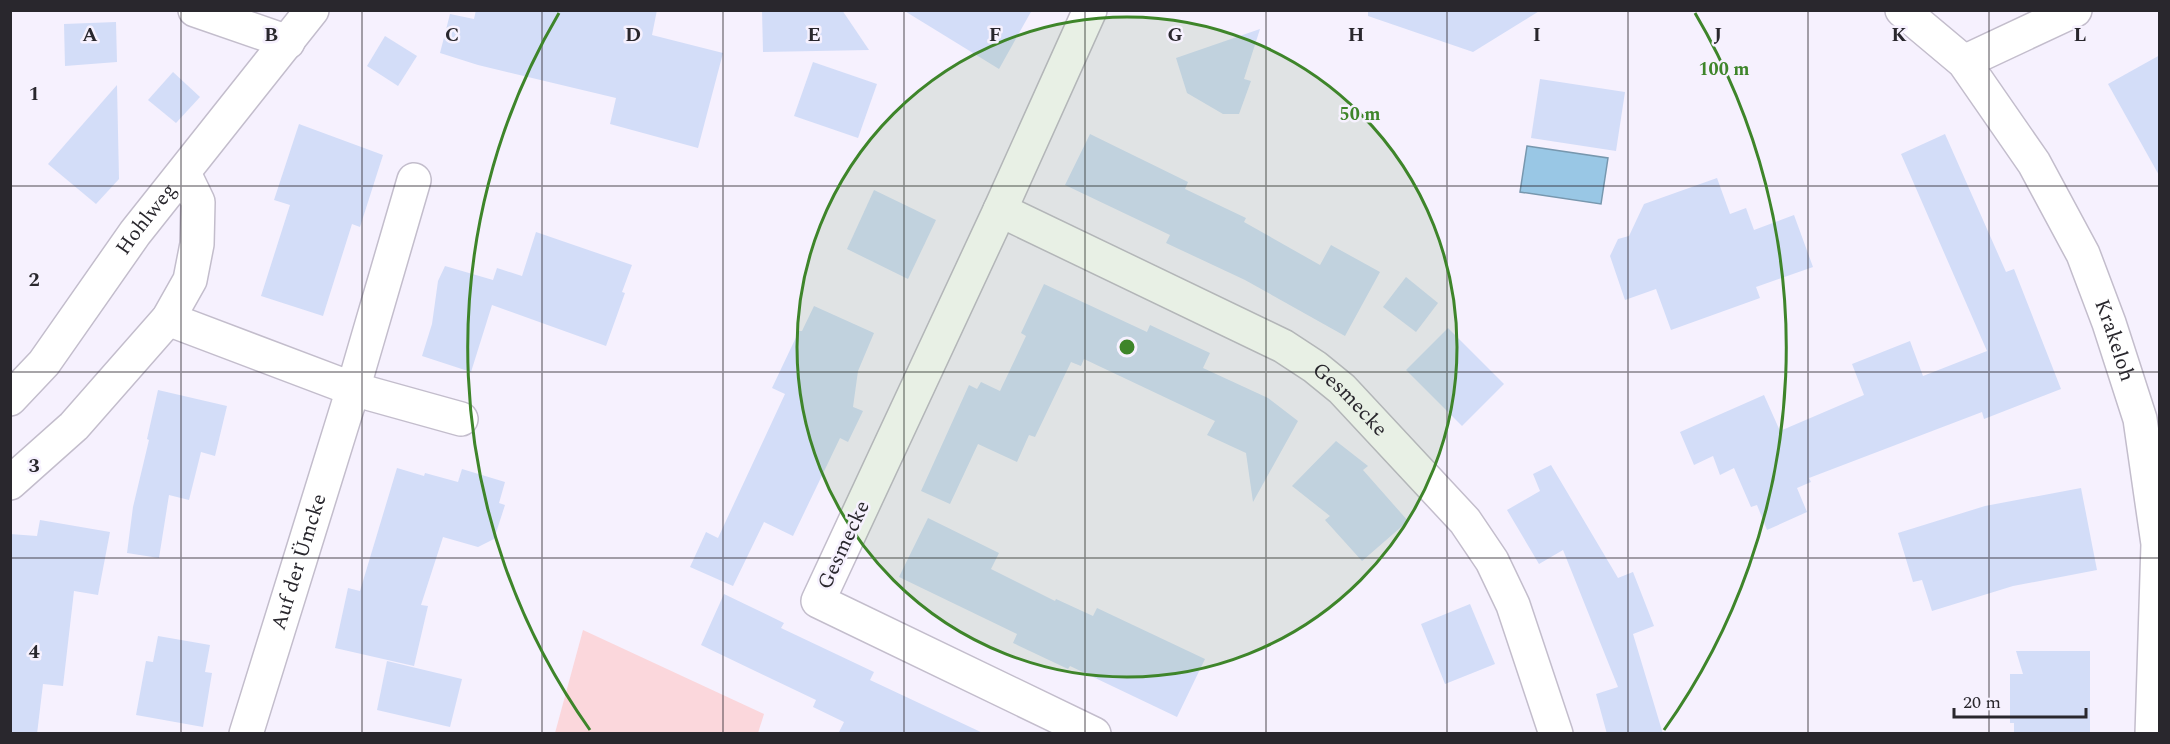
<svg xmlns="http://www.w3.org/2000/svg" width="2170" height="744" viewBox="0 0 2170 744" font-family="Spectral,serif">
<rect width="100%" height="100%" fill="#f6f1fe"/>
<polygon fill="#fbd7dc" points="583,630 764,714 758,733 555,733"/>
<polygon fill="#99c7e5" stroke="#7797ae" stroke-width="1.5" points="1527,146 1608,158 1601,204 1520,192"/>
<g fill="#d3ddf8">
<polygon points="476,10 657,10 652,35 723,53 698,148 610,124 616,98 478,65 440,53 450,14 474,19"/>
<polygon points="762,10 842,10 869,50 763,52"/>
<polygon points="903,10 1032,10 999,69"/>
<polygon points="1368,10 1541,10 1473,52 1368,16"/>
<polygon points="116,22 117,62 65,66 64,24"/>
<polygon points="1260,29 1244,79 1251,81 1239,114 1223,114 1187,93 1176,58"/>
<polygon points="385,36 417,56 398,86 367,66"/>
<polygon points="2160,55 2160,177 2108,84"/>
<polygon points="813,62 877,84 858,138 794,116"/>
<polygon points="173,72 200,97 176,123 148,100"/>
<polygon points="1540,79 1625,92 1616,151 1531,138"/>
<polygon points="117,85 119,179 96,204 48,164"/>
<polygon points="299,124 383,155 360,227 352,224 323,316 261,296 290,205 274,200"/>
<polygon points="1090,134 1188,182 1185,189 1246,218 1244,222 1320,265 1331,245 1380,272 1345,336 1245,280 1166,243 1170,235 1065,185"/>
<polygon points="1945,134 2006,272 2014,269 2061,389 1984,419 1982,412 1809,478 1811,482 1797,488 1807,512 1767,530 1757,505 1751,507 1734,468 1720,475 1713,456 1694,465 1680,432 1764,395 1780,431 1864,395 1852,364 1910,341 1923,376 1987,351 1901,154"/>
<polygon points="1717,178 1730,214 1746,208 1754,230 1794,215 1813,267 1756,287 1760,298 1671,330 1656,289 1625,300 1610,256 1618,239 1629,236 1644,204"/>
<polygon points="874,190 936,220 908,279 847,249"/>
<polygon points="536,232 632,265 622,292 625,293 606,346 492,305 471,372 422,356 432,324 438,281 445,266 493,280 497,268 522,276"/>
<polygon points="1406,277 1438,303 1416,332 1383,307"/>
<polygon points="1044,284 1147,332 1150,325 1210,353 1203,368 1268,398 1298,421 1253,502 1246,453 1207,435 1215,421 1084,359 1081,366 1071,362 1035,437 1029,435 1017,462 978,444 950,504 921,491 969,385 977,389 981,382 1000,391 1026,336 1021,333"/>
<polygon points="814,306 874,333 858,371 853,407 863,411 848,442 840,438 793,536 764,522 733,586 690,567 706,532 718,538 785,394 772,388 799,331 802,331"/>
<polygon points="1448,328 1504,384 1462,426 1406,370"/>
<polygon points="158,390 227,406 215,456 201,452 189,500 169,495 159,558 127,553 133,507 149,440 147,439"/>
<polygon points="1336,441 1368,466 1363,470 1408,521 1362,561 1325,520 1330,516 1292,486"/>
<polygon points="1551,465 1618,578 1633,572 1654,626 1633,634 1663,734 1607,734 1596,694 1618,687 1563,550 1539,564 1507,510 1540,491 1533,474"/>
<polygon points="397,468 424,476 425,473 458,482 462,469 505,482 499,503 505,505 494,539 478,547 443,537 421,605 428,606 414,666 335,648 348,588 360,591"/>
<polygon points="2081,488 2097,570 2013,586 1932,611 1922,580 1913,582 1898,533 1985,506"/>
<polygon points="928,518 999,553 991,569 1055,601 1056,599 1093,616 1097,608 1205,659 1177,717 1070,666 1068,669 1013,643 1017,634 899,577"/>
<polygon points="40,520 110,532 98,595 74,591 63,686 43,684 37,734 10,734 10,534 37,536"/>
<polygon points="724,594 784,623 781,628 874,672 870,680 985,734 838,734 844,722 813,707 816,700 701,645"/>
<polygon points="1470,604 1495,664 1445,684 1421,624"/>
<polygon points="158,636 210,645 205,672 212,673 203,727 136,715 146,661 153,662"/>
<polygon points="2016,651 2090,651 2090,734 2014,734 2014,723 2010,723 2010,674 2023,674"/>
<polygon points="387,661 462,679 450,727 377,710"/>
</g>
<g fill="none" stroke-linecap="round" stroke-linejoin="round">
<defs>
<g id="minor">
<polyline points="195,10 288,42"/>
<polyline points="1090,10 1000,210 818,601 1094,734"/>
<path id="s1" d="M1902,10L1964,62L2034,163L2083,254L2109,323L2140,419L2158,544L2152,734"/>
<polyline points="1964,62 2075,10"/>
<path id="s2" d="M1000,210L1283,346L1315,367L1342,389L1465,521L1492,561L1513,605L1556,734"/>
<polyline points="168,319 353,389 461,419"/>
<path id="s3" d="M10,399L44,363L135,233L312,10"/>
<polyline points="10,483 74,426 168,319 190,280 197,244 198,202 184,173"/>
<path id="s4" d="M246,734L353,389L414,180"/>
</g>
</defs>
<use href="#minor" stroke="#c3bdcc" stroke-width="36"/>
<use href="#minor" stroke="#fff" stroke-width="33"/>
</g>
<path fill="none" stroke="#29272d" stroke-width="1.5" stroke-opacity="0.55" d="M181,10V734M362,10V734M542,10V734M723,10V734M904,10V734M1085,10V734M1266,10V734M1447,10V734M1628,10V734M1808,10V734M1989,10V734M10,186H2160M10,372H2160M10,558H2160"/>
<circle cx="1127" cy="347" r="330" fill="#3e852a" fill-opacity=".12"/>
<g fill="none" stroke="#3e852a" stroke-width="3">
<circle cx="1127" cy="347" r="330"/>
<path d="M590 730A659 659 0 0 1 559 13M1695 13A659 659 0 0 1 1664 730"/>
</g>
<g text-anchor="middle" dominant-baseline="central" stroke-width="5" stroke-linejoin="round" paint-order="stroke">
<g font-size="21" fill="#29272d" stroke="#f6f1fe">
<text stroke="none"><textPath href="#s3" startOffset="226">Hohlweg</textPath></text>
<text stroke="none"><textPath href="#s1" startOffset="399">Krakeloh</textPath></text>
<text stroke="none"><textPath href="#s2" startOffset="400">Gesmecke</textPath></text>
<text transform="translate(844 545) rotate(-65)">Gesmecke</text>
<text stroke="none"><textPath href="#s4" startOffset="180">Auf der Ümcke</textPath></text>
</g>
</g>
<g font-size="20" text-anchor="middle" font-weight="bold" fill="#29272d" stroke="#f6f1fe" stroke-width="5" stroke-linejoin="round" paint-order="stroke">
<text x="90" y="41">A</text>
<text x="271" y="41">B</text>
<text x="452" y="41">C</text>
<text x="633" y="41">D</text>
<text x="814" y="41">E</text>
<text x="995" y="41">F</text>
<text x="1175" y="41">G</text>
<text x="1356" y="41">H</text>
<text x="1537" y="41">I</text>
<text x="1718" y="41">J</text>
<text x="1899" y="41">K</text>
<text x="2080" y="41">L</text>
<text x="34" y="100">1</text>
<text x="34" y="286">2</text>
<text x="34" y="472">3</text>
<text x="34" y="658">4</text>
</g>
<circle cx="1127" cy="347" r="9" fill="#3e852a" stroke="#f6f1fe" stroke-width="3"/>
<g font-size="18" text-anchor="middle" font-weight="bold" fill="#3e852a" stroke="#f6f1fe" stroke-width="5" stroke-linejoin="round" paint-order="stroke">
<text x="1724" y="75">100 m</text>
<text x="1360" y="120">50 m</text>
</g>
<rect width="2170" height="744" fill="none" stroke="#29272d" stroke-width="24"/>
<path d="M1954 708v9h132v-9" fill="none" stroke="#29272d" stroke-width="3"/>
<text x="1963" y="708" font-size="18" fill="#29272d" stroke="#f6f1fe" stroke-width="4.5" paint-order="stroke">20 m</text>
</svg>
